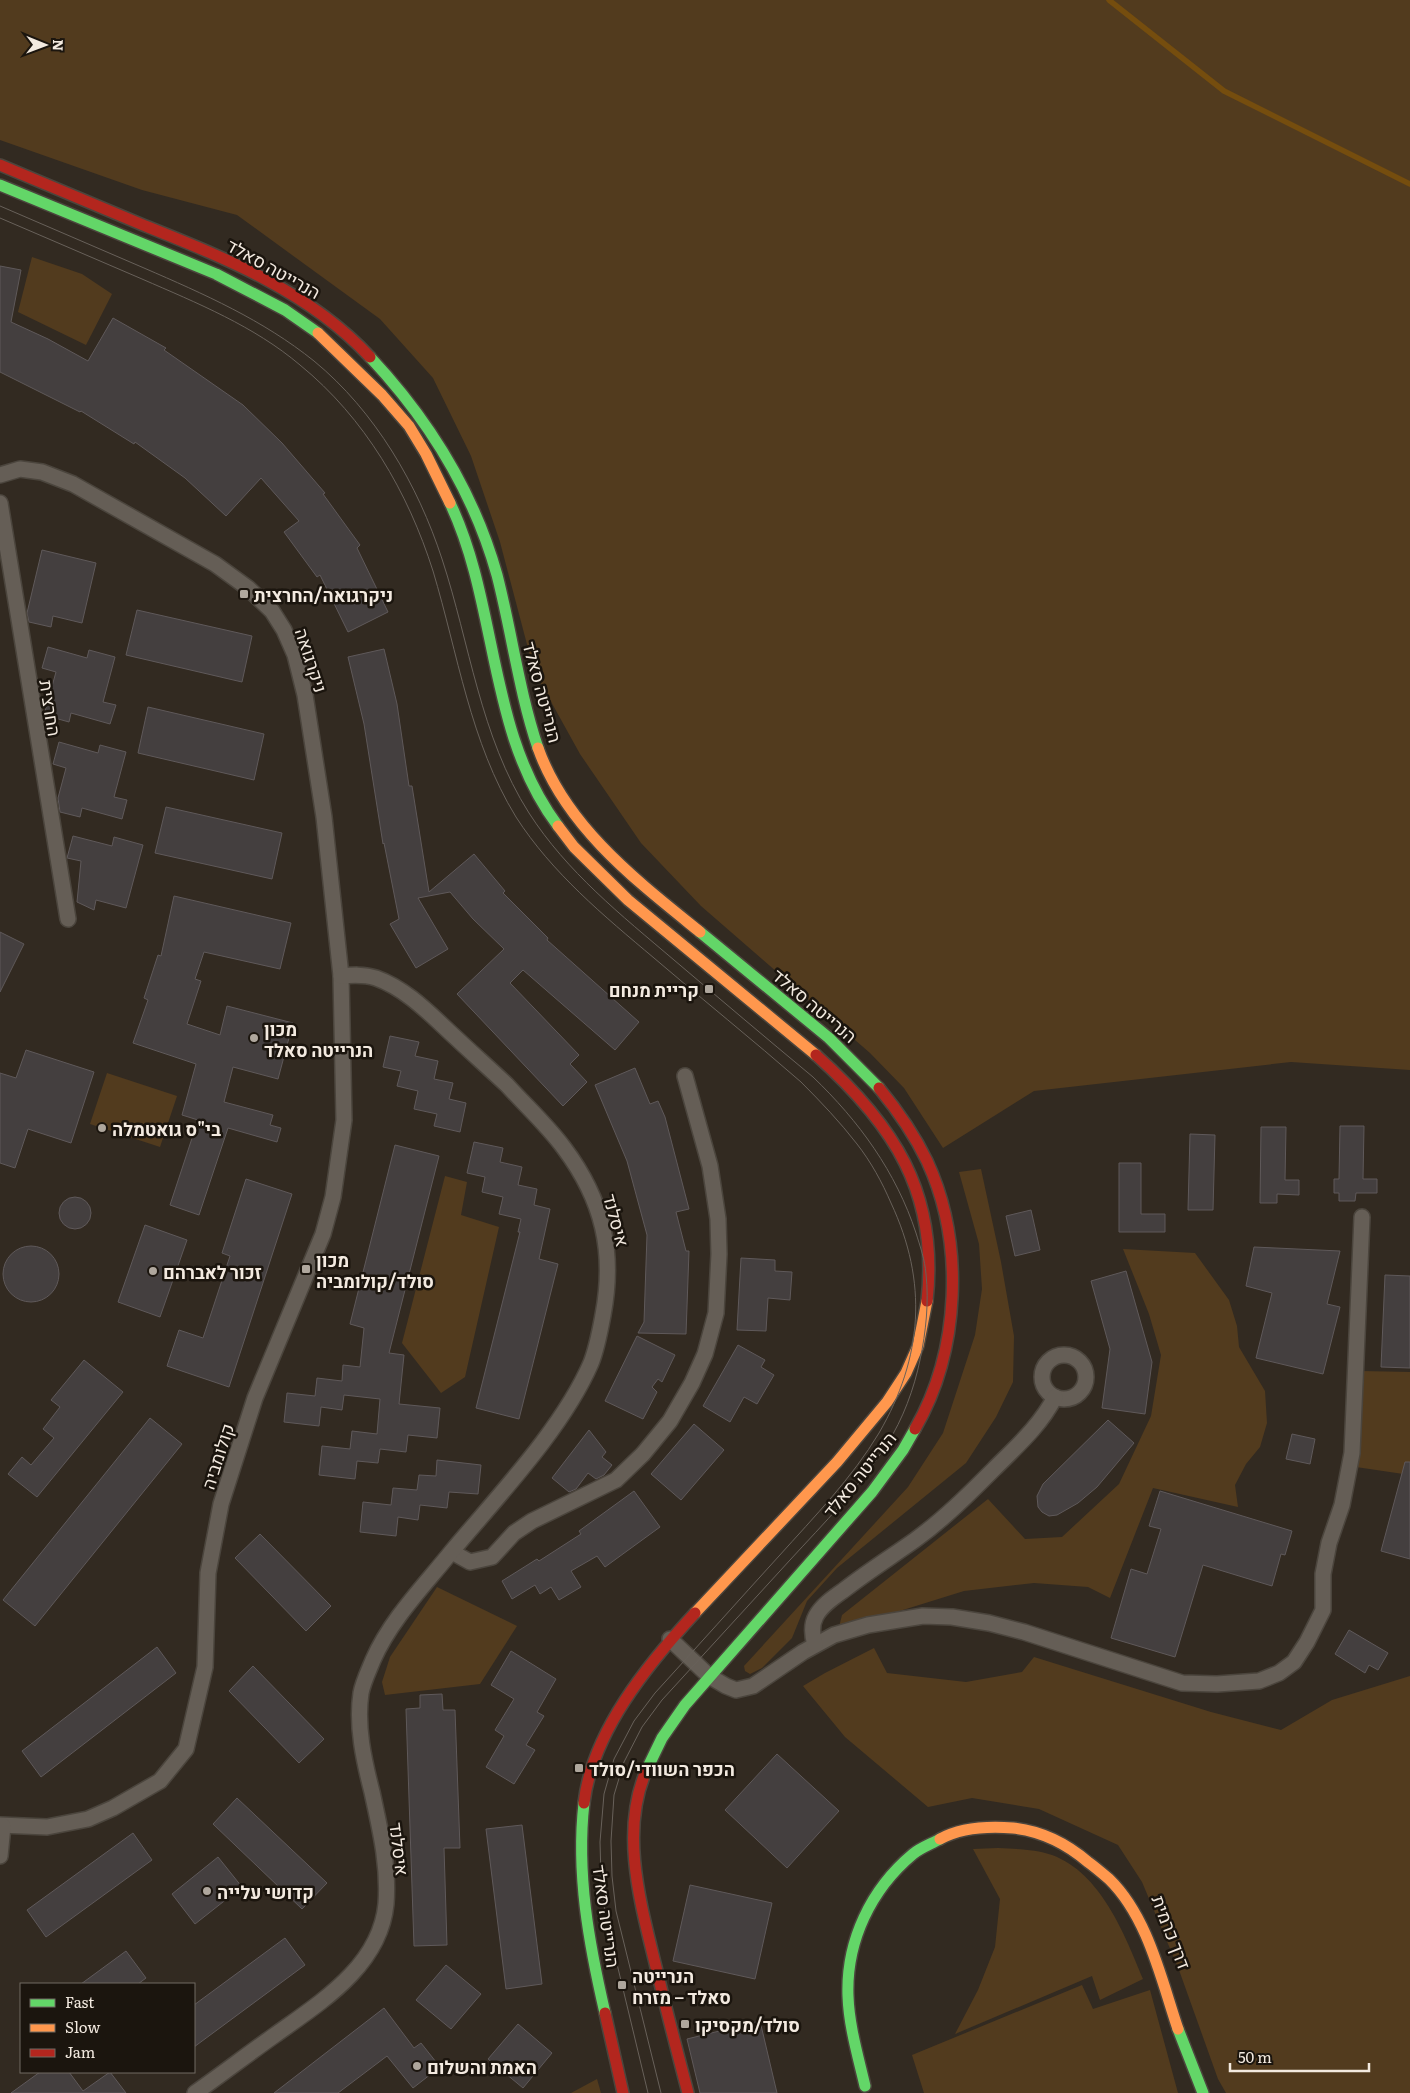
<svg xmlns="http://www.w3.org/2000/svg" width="1410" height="2093" viewBox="0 0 1410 2093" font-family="Literata,Heebo,serif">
<rect width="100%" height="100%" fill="#322a21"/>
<g fill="#523b1e">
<polygon points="0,0 1410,0 1410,1070 1291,1062 1034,1091 943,1148 904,1088 870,1053 701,906 641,843 580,754 534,671 500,542 471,456 433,378 380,319 237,215 142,190 0,140"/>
<polygon points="32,257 82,274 112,294 86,345 18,312"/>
<polygon points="107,1073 177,1096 160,1147 90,1124"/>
<polygon points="981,1169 1001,1262 1014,1336 1013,1382 996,1417 966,1463 837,1568 807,1601 792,1638 762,1668 750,1674 745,1671 744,1666 908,1487 943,1433 975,1335 982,1289 979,1244 959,1172"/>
<polygon points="445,1176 467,1182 461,1215 499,1227 465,1377 441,1393 402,1343"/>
<polygon points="1123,1249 1195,1253 1229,1300 1237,1326 1239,1347 1265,1391 1267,1423 1260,1447 1246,1464 1235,1485 1238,1507 1153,1488 1110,1598 1088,1587 1034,1583 964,1591 874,1619 839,1627 842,1615 988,1499 1025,1539 1062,1537 1119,1484 1151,1416 1161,1355 1149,1314"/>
<polygon points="1361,1371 1410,1372 1410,1475 1356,1467"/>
<polygon points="437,1587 517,1626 480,1684 385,1695 382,1682 390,1657"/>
<polygon points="874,1648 887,1673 966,1682 1022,1672 1034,1657 1211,1712 1281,1730 1332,1700 1410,1676 1410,2093 1226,2093 1218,2079 1179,1970 1142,1882 1118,1845 1039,1809 972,1798 928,1807 845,1737 803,1686 825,1673"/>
<path d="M998,1848C1016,1849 1035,1849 1052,1855C1101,1873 1125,1935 1143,1979L1100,2000L1092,1976L955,2034L978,1990L995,1947L1000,1899L973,1849Z"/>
<polygon points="1082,1985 1093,2009 1150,1990 1178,2093 924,2093 912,2055"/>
<polygon points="597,2079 601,2093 571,2093"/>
</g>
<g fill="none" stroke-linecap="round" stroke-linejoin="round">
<polyline stroke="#754d0e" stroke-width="5.5" points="1109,0 1224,91 1410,184"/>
</g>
<g fill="#443f3f" stroke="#5f595a">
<polygon points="0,266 21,270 11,322 48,339 88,361 113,318 166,348 164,350 243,405 282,443 325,493 323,494 360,545 357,548 388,612 348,632 320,575 317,577 284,532 299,521 261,478 226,516 185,478 135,442 134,444 81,411 80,412 0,372"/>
<polygon points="42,550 96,563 82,623 53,616 51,627 29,622 27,613"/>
<polygon points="137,610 252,636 242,682 126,655"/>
<polygon points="48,647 87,658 89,650 115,657 103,702 116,705 110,724 71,713 69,722 44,715 56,672 42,668"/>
<polygon points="384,649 397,704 409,786 412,786 429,892 474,854 505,891 503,893 548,938 547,940 639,1022 615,1050 523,970 510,983 579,1055 570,1064 587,1082 563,1106 457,994 504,949 473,919 450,892 418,898 448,949 416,968 390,924 399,919 384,843 383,844 364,724 348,657"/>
<polygon points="148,707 264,734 254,780 138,753"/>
<polygon points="59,742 98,753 100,745 126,752 114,797 127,800 122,819 82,808 80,817 60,812 58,798 66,768 53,764"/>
<polygon points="166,807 282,833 272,879 155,853"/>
<polygon points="73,836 112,846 114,837 143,845 126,908 96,900 94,910 77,902 81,861 67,858"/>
<polygon points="174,896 291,923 280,969 204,952 195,979 201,981 187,1024 220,1035 227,1006 293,1023 278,1079 233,1067 224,1102 273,1115 270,1125 281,1128 277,1142 228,1128 199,1215 170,1205 198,1120 182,1115 196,1064 133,1043 148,1000 144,998 158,955 161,956"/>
<polygon points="0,932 24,944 0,992"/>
<polygon points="390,1036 419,1042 415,1056 438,1061 434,1079 453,1083 449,1099 466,1103 460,1132 434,1126 437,1114 414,1109 418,1091 397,1086 401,1071 383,1067"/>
<polygon points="26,1050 94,1072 71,1143 28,1129 15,1168 0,1163 0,1073 16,1078"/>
<polygon points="635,1068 650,1104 658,1101 665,1117 689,1209 676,1212 686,1251 689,1251 686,1334 638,1333 644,1322 647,1235 627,1161 595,1085"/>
<polygon points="1340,1126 1364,1126 1363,1179 1377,1179 1377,1193 1356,1193 1355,1201 1339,1201 1339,1193 1334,1193 1334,1179 1339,1179"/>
<polygon points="1261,1127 1286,1127 1285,1180 1299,1180 1299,1195 1277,1194 1277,1203 1260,1203"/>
<polygon points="1190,1134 1215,1135 1213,1210 1188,1210"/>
<polygon points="474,1142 503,1148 500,1162 522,1167 518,1185 537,1189 534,1205 550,1209 539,1259 558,1264 519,1419 476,1408 520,1232 518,1232 521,1219 499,1214 503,1197 482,1192 485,1177 467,1173"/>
<polygon points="395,1145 439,1156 389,1353 404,1355 399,1404 440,1408 437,1438 408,1435 406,1452 380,1449 378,1463 357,1461 355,1479 319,1475 322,1446 350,1449 352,1431 377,1434 380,1399 344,1395 342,1410 321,1407 319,1426 284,1422 287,1393 315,1396 317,1378 342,1381 343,1365 360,1367 364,1328 350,1324"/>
<polygon points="1119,1163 1141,1163 1141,1214 1165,1214 1165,1232 1119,1232"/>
<polygon points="246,1179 292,1194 229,1387 167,1366 179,1330 203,1338 230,1256 222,1253"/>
<circle cx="75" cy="1213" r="16"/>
<polygon points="1031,1210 1040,1250 1015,1256 1006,1216"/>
<polygon points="145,1225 187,1240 160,1317 118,1302"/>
<circle cx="31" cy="1274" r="28"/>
<polygon points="1254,1247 1340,1251 1327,1304 1340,1307 1323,1374 1256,1358 1272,1293 1246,1286"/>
<polygon points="741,1258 775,1260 775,1271 792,1272 790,1300 768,1298 766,1331 737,1330"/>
<polygon points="1126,1271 1152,1362 1145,1414 1102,1408 1110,1349 1091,1281"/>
<polygon points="1385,1275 1410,1276 1410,1368 1381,1367"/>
<polygon points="637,1336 675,1355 662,1382 658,1379 652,1387 657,1392 643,1419 605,1401"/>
<polygon points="738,1345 765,1360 761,1367 774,1375 757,1404 744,1397 730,1422 703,1406"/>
<polygon points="84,1360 123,1392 37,1497 8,1474 22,1457 31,1465 54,1438 43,1429 60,1407 51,1400"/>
<polygon points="150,1418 182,1444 35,1626 3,1600"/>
<polygon points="1108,1420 1134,1443 1097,1487 1078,1503 1057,1515 1049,1516 1042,1512 1038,1507 1037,1496 1043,1484"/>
<polygon points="694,1424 724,1450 681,1500 651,1474"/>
<polygon points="589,1430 606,1452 602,1457 612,1465 604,1475 596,1479 588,1473 576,1489 569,1492 552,1478"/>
<polygon points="1292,1434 1315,1439 1310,1464 1286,1459"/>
<polygon points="437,1460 481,1465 478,1494 449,1492 447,1508 420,1505 418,1520 398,1517 396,1536 360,1532 363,1502 391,1505 393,1488 417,1490 419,1475 436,1476"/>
<polygon points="1405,1462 1410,1462 1410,1559 1381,1551"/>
<polygon points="634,1491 660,1527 605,1567 597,1556 571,1571 581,1587 559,1600 551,1587 540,1594 535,1585 512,1599 502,1581 537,1559 539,1561 581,1534 579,1531"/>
<polygon points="1160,1491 1292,1531 1285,1555 1281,1554 1272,1586 1203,1565 1175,1657 1111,1638 1131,1569 1147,1574 1161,1529 1149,1526"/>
<polygon points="260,1534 331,1606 306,1631 235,1558"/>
<polygon points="1349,1630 1388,1653 1378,1670 1369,1665 1365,1673 1335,1654"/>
<polygon points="157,1647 176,1673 41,1777 22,1751"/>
<polygon points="511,1651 556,1679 537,1712 544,1716 526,1745 535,1750 514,1784 486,1767 504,1736 495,1730 514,1699 491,1685"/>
<polygon points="253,1666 324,1739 299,1763 229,1691"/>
<polygon points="442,1694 443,1710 455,1710 460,1848 444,1848 447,1945 414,1946 406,1709 420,1708 420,1695"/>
<polygon points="777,1754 839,1811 787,1868 725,1810"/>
<polygon points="237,1798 327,1883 302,1909 213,1824"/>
<polygon points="522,1825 542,1984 506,1989 486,1829"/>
<polygon points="133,1833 152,1860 46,1937 27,1910"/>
<polygon points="218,1857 242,1887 195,1924 172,1894"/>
<polygon points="690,1885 772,1903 755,1979 673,1961"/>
<polygon points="285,1938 305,1965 194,2047 194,2005"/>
<polygon points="126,1951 146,1978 138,1984 81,1984"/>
<polygon points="446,1965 481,1994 451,2029 416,2000"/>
<polygon points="384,2008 414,2048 421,2043 440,2067 413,2088 387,2056 338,2093 274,2093"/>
<polygon points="760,2021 777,2093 700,2093 687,2039"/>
<polygon points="518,2024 552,2053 523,2088 488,2059"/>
<polygon points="40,2072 69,2072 83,2091 110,2072 126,2093 11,2093"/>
</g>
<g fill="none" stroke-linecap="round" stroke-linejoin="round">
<defs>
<g id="street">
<polyline points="0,475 20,469 42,472 73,484 215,564 248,588 272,611 284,630 295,655 305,695 324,817 341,976 344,1120 333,1197 323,1234 255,1398 221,1504 208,1573 205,1667 186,1749 160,1781 113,1808 88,1819 47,1827 0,1825"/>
<polyline points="0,503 68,919"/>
<circle cx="1064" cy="1377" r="22"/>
<polyline points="452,1552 470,1562 492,1557 514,1533 532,1521 616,1480 643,1454 670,1421 692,1383 705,1354 716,1313 719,1254 718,1219 710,1166 685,1076"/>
<polyline points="670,1639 709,1676 726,1686 736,1690 753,1686 803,1652 834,1635 868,1625 923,1616 952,1617 989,1623 1024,1632 1182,1683 1217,1684 1259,1681 1279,1673 1294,1662 1307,1642 1323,1610 1323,1574 1329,1543 1342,1505 1352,1453 1362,1217"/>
<path d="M815,1645C812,1635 811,1625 816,1616C822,1605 834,1597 844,1590C867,1572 891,1557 915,1540C944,1519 969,1494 994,1469C1017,1446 1040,1426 1055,1397"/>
<polyline points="0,1856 3,1826"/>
<path d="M195,2093C222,2074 248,2054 275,2035C321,2002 380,1966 386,1904C389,1865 380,1829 372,1792C364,1761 356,1726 361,1693C363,1682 369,1670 373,1660C391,1619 424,1586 452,1551C498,1496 563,1428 591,1363C597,1348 600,1331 603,1315C615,1252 603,1200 564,1148C547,1125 526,1106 507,1085C490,1069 472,1053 455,1037C431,1015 407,989 376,978C364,974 352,975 341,976"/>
</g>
<g id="fast">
<polyline points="0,185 216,274 285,310 318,333"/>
<path d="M370,357C428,419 474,493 497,575C512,633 519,692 538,748"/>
<path d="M450,503C499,606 487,732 558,826"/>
<polyline points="700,932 829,1038 879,1088"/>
<polyline points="647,1769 662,1738 685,1705 872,1492 903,1450 915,1429"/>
<path d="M584,1803C576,1874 589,1944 605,2013"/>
<polyline points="1178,2029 1203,2093"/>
<path d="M865,2086C858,2056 849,2026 848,1996C846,1941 871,1889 913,1854C920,1848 931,1844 940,1839"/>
</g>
<g id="slow">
<polyline points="318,333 382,395 409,426 426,454 450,503"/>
<path d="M538,748C566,827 637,881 700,932"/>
<polyline points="558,826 574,847 628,900 816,1055"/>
<polyline points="695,1613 837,1462 887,1402 906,1373 918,1346 927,1301"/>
<path d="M940,1839C962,1827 988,1826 1013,1828C1041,1831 1067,1844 1088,1862C1095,1867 1102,1873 1109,1879C1148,1917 1161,1979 1178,2029"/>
</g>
<g id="jam">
<path d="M0,165C48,185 95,205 143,225C225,258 309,291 370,357"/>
<path d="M816,1055C893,1124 939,1192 927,1301"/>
<path d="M879,1088C898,1111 914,1134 927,1161C965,1243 960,1351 915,1429"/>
<path d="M647,1769C619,1831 641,1905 656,1967C666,2009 677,2051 688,2093"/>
<path d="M584,1803C592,1732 648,1664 695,1613"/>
<polyline points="605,2013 623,2093"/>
</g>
</defs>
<use href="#street" stroke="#4b453d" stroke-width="18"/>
<use href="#fast" stroke="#4b453d" stroke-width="14"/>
<use href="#slow" stroke="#4b453d" stroke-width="14"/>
<use href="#jam" stroke="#4b453d" stroke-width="14"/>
<use href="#street" stroke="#655e56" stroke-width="15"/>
<use href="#fast" stroke="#63d668" stroke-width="11"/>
<use href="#slow" stroke="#ff974d" stroke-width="11"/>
<use href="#jam" stroke="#b3261e" stroke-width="11"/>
<g stroke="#68615a" stroke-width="1">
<path d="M0,206C48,227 96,247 144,268C204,294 263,320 314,361C375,411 418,485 442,559C470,644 480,736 529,813C567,872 621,915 674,960C720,999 766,1038 813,1077C859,1121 896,1172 916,1233C920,1246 925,1260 926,1274C929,1302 926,1332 920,1360C914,1389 903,1419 887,1444C860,1487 824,1523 790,1560C747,1607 705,1653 662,1700L642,1727L624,1762L614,1795L611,1841L612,1876L616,1911L661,2093"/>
<path d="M0,218C47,238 95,259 142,279C197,303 254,326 300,365C365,418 408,492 433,571C458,654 470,742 516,817C552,873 604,916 654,958C703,1000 753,1040 801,1082C821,1102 840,1122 857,1144C871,1162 882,1182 891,1203C928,1282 923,1357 879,1433C852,1478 814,1517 779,1556C738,1601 697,1647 655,1693L634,1721L614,1759L604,1794L600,1842L601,1877L605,1914L648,2093"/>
</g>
</g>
<g fill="#afa79d" stroke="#1b150e" stroke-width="2">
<rect x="239" y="589" width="10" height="10" rx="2.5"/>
<rect x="704" y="984" width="10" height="10" rx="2.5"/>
<circle cx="254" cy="1038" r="5"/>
<circle cx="102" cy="1128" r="5"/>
<rect x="301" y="1264" width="10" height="10" rx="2.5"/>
<circle cx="153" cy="1271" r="5"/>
<rect x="574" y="1763" width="10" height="10" rx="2.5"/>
<circle cx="207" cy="1891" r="5"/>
<rect x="617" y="1980" width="10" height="10" rx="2.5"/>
<rect x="680" y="2019" width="10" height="10" rx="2.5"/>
<circle cx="417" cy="2066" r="5"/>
</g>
<g text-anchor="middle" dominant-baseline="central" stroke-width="5" stroke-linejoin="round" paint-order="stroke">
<g font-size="18" fill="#f3eae0" stroke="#1b150e">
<text transform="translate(274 268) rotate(29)">הנרייטה סאלד</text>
<text transform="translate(312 660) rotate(72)">ניקרגואה</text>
<text transform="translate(543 692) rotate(75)">הנרייטה סאלד</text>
<text transform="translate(51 708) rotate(81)">החרצית</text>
<text transform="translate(815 1005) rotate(40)">הנרייטה סאלד</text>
<text transform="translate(617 1220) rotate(75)">איסלנד</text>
<text transform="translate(217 1456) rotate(-72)">קולומביה</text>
<text transform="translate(859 1474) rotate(-51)">הנרייטה סאלד</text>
<text transform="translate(400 1849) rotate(83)">איסלנד</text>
<text transform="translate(607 1916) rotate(82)">הנרייטה סאלד</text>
<text transform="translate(1172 1932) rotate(69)">דרך כרמית</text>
</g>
<g font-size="18" font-weight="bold" fill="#f3eae0" stroke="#1b150e" text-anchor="start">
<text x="254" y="594">ניקרגואה/החרצית</text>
<text x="699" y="989" text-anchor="end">קריית מנחם</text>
<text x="264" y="1028">מכון<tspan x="264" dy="21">הנרייטה סאלד</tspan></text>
<text x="112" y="1128">בי"ס גואטמלה</text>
<text x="316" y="1259">מכון<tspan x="316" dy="21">סולד/קולומביה</tspan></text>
<text x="163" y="1271">זכור לאברהם</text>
<text x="589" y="1768">הכפר השוודי/סולד</text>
<text x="217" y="1891">קדושי עלייה</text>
<text x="632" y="1975">הנרייטה<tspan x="632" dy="21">סאלד – מזרח</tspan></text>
<text x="695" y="2024">סולד/מקסיקו</text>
<text x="427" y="2066">האמת והשלום</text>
</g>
</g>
<rect x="20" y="1983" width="175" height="90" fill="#1b150e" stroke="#716a62"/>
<rect x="30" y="1999" width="25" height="8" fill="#63d668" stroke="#716a62"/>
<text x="65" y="2008" font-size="15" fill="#f3eae0">Fast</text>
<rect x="30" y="2024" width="25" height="8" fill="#ff974d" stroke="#716a62"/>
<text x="65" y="2033" font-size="15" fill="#f3eae0">Slow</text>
<rect x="30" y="2049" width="25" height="8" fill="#b3261e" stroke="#716a62"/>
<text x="65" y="2058" font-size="15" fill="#f3eae0">Jam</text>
<g transform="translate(45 45) rotate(91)" stroke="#1b150e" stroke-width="4" paint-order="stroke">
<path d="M0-4L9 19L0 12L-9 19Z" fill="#f3eae0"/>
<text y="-8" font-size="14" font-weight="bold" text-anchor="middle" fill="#f3eae0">N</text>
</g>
<path d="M1230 2063v8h139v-8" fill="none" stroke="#f3eae0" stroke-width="2.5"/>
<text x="1238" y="2063" font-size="15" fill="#f3eae0" stroke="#1b150e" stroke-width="4" paint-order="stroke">50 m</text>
</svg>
